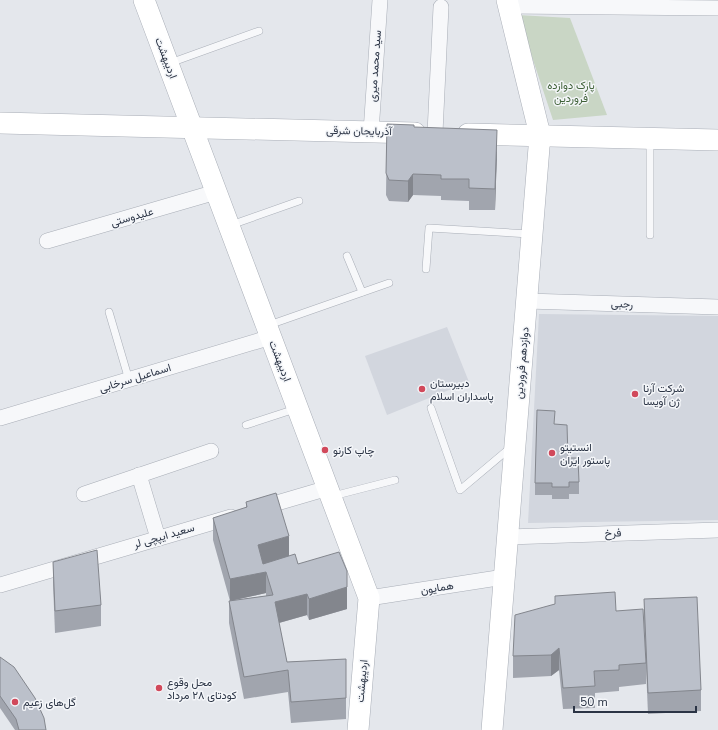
<svg xmlns="http://www.w3.org/2000/svg" width="718" height="730" viewBox="0 0 718 730" font-family="'Nunito Sans',Vazirmatn,sans-serif">
<rect width="100%" height="100%" fill="#e4e7ec"/>
<g fill="#d2d6de">
<polygon points="539,314 718,316 718,520 528,523"/>
<polygon points="447,327 469,382 387,415 365,356"/>
</g>
<polygon fill="#c9d6c5" points="518,15 570,18 607,115 553,120"/>
<g fill="none" stroke-linecap="round" stroke-linejoin="round">
<defs>
<g id="lane">
<polyline points="170,63 259,31"/>
<polyline points="650,141 650,235"/>
<polyline points="231,225 299,201"/>
<polyline points="347,256 362,292"/>
<polyline points="426,269 429,228 530,234"/>
<polyline points="109,312 129,380"/>
<polyline points="269,325 389,283"/>
<polyline points="431,408 460,490 510,448"/>
<polyline points="246,425 295,409"/>
<polyline points="333,496 395,480"/>
</g>
<g id="street">
<polyline points="509,6 718,8"/>
<polyline points="371,132 380,0"/>
<polyline points="435,133 441,7"/>
<polyline points="47,241 216,192"/>
<polyline points="527,301 718,307"/>
<polyline points="0,418 271,337"/>
<polyline points="139,475 158,538"/>
<polyline points="84,494 211,451"/>
<polyline points="260,508 328,488"/>
<polyline points="507,537 718,530"/>
<polyline points="0,585 231,517"/>
<polyline points="369,598 504,577"/>
</g>
<g id="secondary">
<polyline points="144,0 369,598 358,730"/>
<polyline points="0,123 415,133"/>
<polyline points="468,134 718,140"/>
<polyline points="492,730 540,135 507,0"/>
</g>
</defs>
<use href="#lane" stroke="#a9aeb7" stroke-width="8"/>
<use href="#street" stroke="#a9aeb7" stroke-width="16"/>
<use href="#secondary" stroke="#a9aeb7" stroke-width="22"/>
<use href="#lane" stroke="#f7f8fa" stroke-width="7"/>
<use href="#street" stroke="#f7f8fa" stroke-width="15"/>
<use href="#secondary" stroke="#fff" stroke-width="21"/>
</g>
<g fill="#a1a5ae">
<polygon points="387,124 414,127 497,152 495,210 469,210 469,201 441,200 441,196 413,195 408,202 389,201 386,195"/>
<polygon points="555,424 568,458 579,482 579,494 569,494 569,499 552,499 552,495 535,495 535,483"/>
<polygon points="246,502 289,556 298,564 347,571 347,609 309,620 307,615 279,623 287,662 346,659 346,719 291,723 288,692 244,699 229,623 229,601 266,596 266,593 230,601 213,540 213,518 246,508"/>
<polygon points="53,562 101,605 101,626 55,633 53,583"/>
<polygon points="555,596 616,611 646,663 646,684 619,687 619,691 595,693 595,708 563,709 559,670 551,676 513,678 513,656 555,605"/>
<polygon points="644,599 701,690 701,711 648,714 644,621"/>
<polygon points="0,657 46,730 15,730 0,708"/>
</g>
<g fill="#83868d">
<polygon points="497,130 497,152 495,210 495,189"/>
<polygon points="413,174 413,195 408,202 408,181"/>
<polygon points="289,536 289,558 258,567 258,545"/>
<polygon points="266,572 266,593 230,601 230,579"/>
<polygon points="347,587 347,609 309,620 309,599"/>
<polygon points="307,594 307,615 275,624 275,602"/>
<polygon points="559,648 559,670 551,676 551,655"/>
</g>
<g fill="#bbc0ca" stroke="#83868d">
<polygon points="387,124 414,125 414,127 497,130 495,189 469,188 469,179 441,179 441,175 413,174 408,181 389,180 386,173"/>
<polygon points="537,410 555,411 554,424 567,425 568,458 578,458 579,482 569,482 569,487 552,487 552,483 535,483"/>
<polygon points="276,493 289,536 258,545 263,564 295,554 298,564 339,552 347,571 347,587 309,599 307,594 275,602 287,662 346,659 346,698 291,702 288,670 244,677 229,601 273,595 266,572 230,579 213,518 247,507 246,502"/>
<polygon points="97,550 101,605 55,611 53,562"/>
<polygon points="615,592 616,611 643,609 646,663 619,665 619,670 594,671 595,686 563,688 559,648 551,655 513,656 515,615 555,604 555,596"/>
<polygon points="697,597 701,690 648,693 644,599"/>
<polygon points="0,657 14,667 35,698 44,718 46,730 19,730 16,719 0,696"/>
</g>
<g fill="#d1495b" stroke="#f4f6f9" stroke-width="1.5">
<circle cx="422" cy="389" r="4"/>
<circle cx="635" cy="394" r="4"/>
<circle cx="325" cy="450" r="4"/>
<circle cx="552" cy="453" r="4"/>
<circle cx="159" cy="688" r="4"/>
<circle cx="15" cy="702" r="4"/>
</g>
<g text-anchor="middle" dominant-baseline="central" stroke-width="3" stroke-linejoin="round" paint-order="stroke">
<g font-size="11" fill="#2b3445" stroke="#f4f6f9">
<text transform="translate(166 58) rotate(69)">اردیبهشت</text>
<text transform="translate(375 66) rotate(-86)">سید محمد میری</text>
<text transform="translate(359 131) rotate(1)">آذربایجان شرقی</text>
<text transform="translate(132 217) rotate(-16)">علیدوستی</text>
<text transform="translate(622 304) rotate(2)">رجبی</text>
<text transform="translate(280 361) rotate(69)">اردیبهشت</text>
<text transform="translate(522 363) rotate(-85)">دوازدهم فروردین</text>
<text transform="translate(135 378) rotate(-17)">اسماعیل سرخابی</text>
<text transform="translate(613 533) rotate(-2)">فرخ</text>
<text transform="translate(164 536) rotate(-16)">سعید ایپچی لر</text>
<text transform="translate(437 588) rotate(-9)">همایون</text>
<text transform="translate(362 681) rotate(-85)">اردیبهشت</text>
</g>
<g font-size="11" fill="#3f6138" stroke="#f4f6f9">
<text x="571" y="85">پارک دوازده<tspan x="571" dy="13">فروردین</tspan></text>
</g>
<g font-size="11" fill="#2b3445" stroke="#f4f6f9" text-anchor="start">
<text x="430" y="383">دبیرستان<tspan x="430" dy="13">پاسداران اسلام</tspan></text>
<text x="643" y="388">شرکت آرنا<tspan x="643" dy="13">ژن آویسا</tspan></text>
<text x="560" y="447">انستیتو<tspan x="560" dy="13">پاستور ایران</tspan></text>
<text x="333" y="450">چاپ کارنو</text>
<text x="167" y="682">محل وقوع<tspan x="167" dy="13">کودتای ۲۸ مرداد</tspan></text>
<text x="23" y="702">گل‌های زعیم</text>
</g>
</g>
<path d="M574 706v6h122v-6" fill="none" stroke="#2b3445" stroke-width="2"/>
<text x="580" y="706" font-size="12" fill="#2b3445" stroke="#f4f6f9" stroke-width="3" paint-order="stroke">50 m</text>
</svg>
